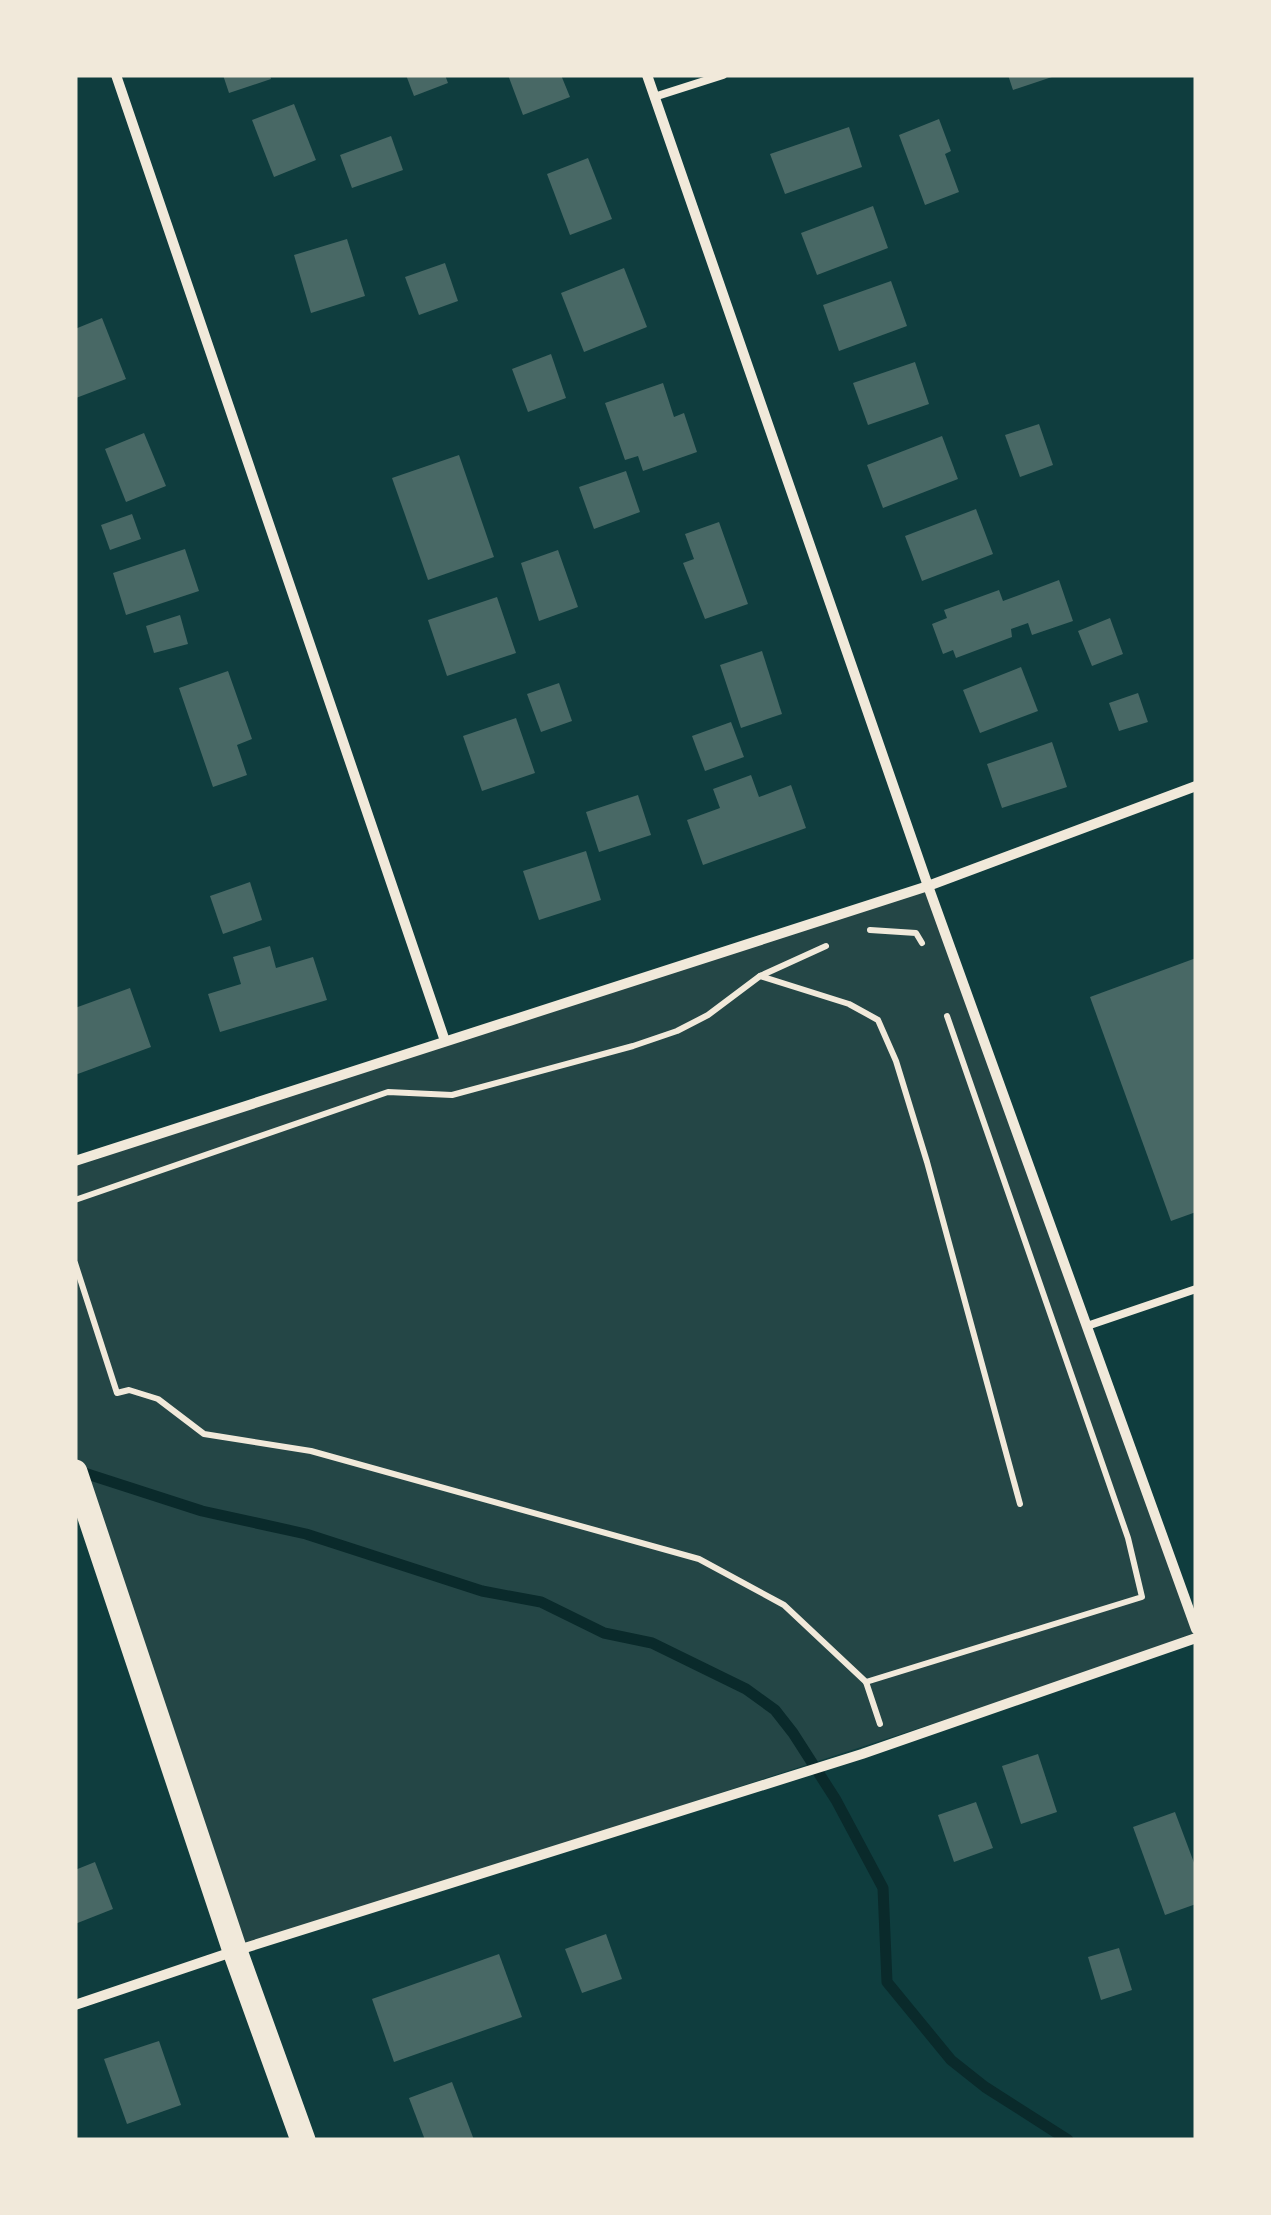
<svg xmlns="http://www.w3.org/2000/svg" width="1271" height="2215" viewBox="0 0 1271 2215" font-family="'Public Sans',sans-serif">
<rect width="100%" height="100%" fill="#0f3d3e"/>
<polygon fill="#244646" points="928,886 1196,1638 235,1951 75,1473 75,1161"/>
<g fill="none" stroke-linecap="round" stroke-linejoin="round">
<polyline stroke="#0a2a2b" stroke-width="11" points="75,1470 202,1511 306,1534 482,1591 541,1602 604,1633 652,1643 746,1689 775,1710 793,1733 836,1800 883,1888 887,1982 951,2060 985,2087 1068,2140"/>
</g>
<g fill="#486865">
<polygon points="223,75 270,75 271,79 229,93"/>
<polygon points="406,75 445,75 448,83 414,96"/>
<polygon points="508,75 561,75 570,97 523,115"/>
<polygon points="1008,75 1055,75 1055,76 1013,90"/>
<polygon points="294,104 316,160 274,177 252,120"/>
<polygon points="939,119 951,151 945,154 959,192 925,205 899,135"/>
<polygon points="849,127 862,167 785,194 770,154"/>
<polygon points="391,136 403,170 352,188 340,155"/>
<polygon points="588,158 612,219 570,235 547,174"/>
<polygon points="873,206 888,248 817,275 801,233"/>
<polygon points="347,239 365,296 311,313 294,255"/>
<polygon points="445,263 458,301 419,315 405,277"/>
<polygon points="624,268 647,327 584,352 561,293"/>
<polygon points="891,281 907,326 839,351 823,305"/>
<polygon points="102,318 126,379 76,398 75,329"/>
<polygon points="551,354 566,398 528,412 512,369"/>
<polygon points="915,362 929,404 868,425 853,383"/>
<polygon points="663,383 674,417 684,413 697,452 643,471 638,456 625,460 605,403"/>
<polygon points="1039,424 1053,465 1020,477 1005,435"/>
<polygon points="144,433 166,486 126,502 105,449"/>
<polygon points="942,436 958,479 883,508 867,465"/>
<polygon points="459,455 494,557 428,580 392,478"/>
<polygon points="626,471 640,512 594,529 579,487"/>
<polygon points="976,509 993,554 922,581 905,536"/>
<polygon points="132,514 141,539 110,550 101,525"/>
<polygon points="719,522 748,604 705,619 683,563 694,559 685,534"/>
<polygon points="185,549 199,591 126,615 113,573"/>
<polygon points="558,550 578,607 539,621 521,563"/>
<polygon points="1059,580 1073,621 1032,635 1028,623 1011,629 1012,637 956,658 953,650 943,654 932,624 947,618 944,610 999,590 1003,601"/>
<polygon points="497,597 516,653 447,676 428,620"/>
<polygon points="180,615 188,644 154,653 146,626"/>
<polygon points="1110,618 1123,654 1092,666 1078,631"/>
<polygon points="762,651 782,714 741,728 720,665"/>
<polygon points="1021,667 1038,711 980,733 963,690"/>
<polygon points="228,671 252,739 237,745 247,775 213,787 179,688"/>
<polygon points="559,683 572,721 541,732 527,694"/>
<polygon points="1138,693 1148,722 1119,731 1109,703"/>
<polygon points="516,718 535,773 482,791 463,736"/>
<polygon points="731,722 744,757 705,771 692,736"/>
<polygon points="1052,742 1067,787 1002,808 987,764"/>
<polygon points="751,775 759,797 791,785 806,828 703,865 687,820 720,808 713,789"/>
<polygon points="638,795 651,835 599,852 586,812"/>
<polygon points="586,851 601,900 539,920 523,871"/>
<polygon points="250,882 262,920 223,934 210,896"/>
<polygon points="270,946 276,968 313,957 327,1000 220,1032 208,994 241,984 233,957"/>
<polygon points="1196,958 1196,1212 1171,1221 1090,997"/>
<polygon points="130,988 151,1047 75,1075 75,1008"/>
<polygon points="1038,1754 1057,1812 1021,1824 1002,1766"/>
<polygon points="976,1802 993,1848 954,1862 938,1815"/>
<polygon points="1175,1812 1196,1868 1196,1904 1165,1915 1133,1827"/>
<polygon points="95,1862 113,1909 75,1924 75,1870"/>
<polygon points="606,1934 622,1979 582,1993 565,1949"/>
<polygon points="1119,1948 1132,1990 1101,2000 1088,1957"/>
<polygon points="499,1954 522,2017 394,2062 372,1999"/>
<polygon points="159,2041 181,2105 127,2124 104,2059"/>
<polygon points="452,2082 474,2140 425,2140 409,2098"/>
</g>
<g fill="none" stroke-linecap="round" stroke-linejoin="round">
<g stroke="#f1e9da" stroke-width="6">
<polyline points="870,930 916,933 922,943"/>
<polyline points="826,946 760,976 849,1004 878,1020 896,1061 927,1162 1020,1504"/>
<polyline points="75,1200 388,1092 452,1095 633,1046 677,1031 708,1015 760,976"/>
<polyline points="75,1263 117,1393 129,1390 158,1399 204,1434 311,1451 699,1559 784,1605 866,1682 880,1724"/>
<polyline points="866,1682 1142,1597 1128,1538 947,1016"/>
</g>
<g stroke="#f1e9da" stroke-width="8">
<polyline points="654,97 723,75"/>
<polyline points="1087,1326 1196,1289"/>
</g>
<g stroke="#f1e9da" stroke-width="10">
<polyline points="116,75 445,1041"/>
<polyline points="647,75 928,886 1196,1629"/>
<polyline points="75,1161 928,886 1196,786"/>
<polyline points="75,2005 235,1951 862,1754 1196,1638"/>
</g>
<polyline stroke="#f1e9da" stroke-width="25" points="75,1472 235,1951 303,2140"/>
</g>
<rect width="1271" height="2215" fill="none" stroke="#f1e9da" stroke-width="155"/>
</svg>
